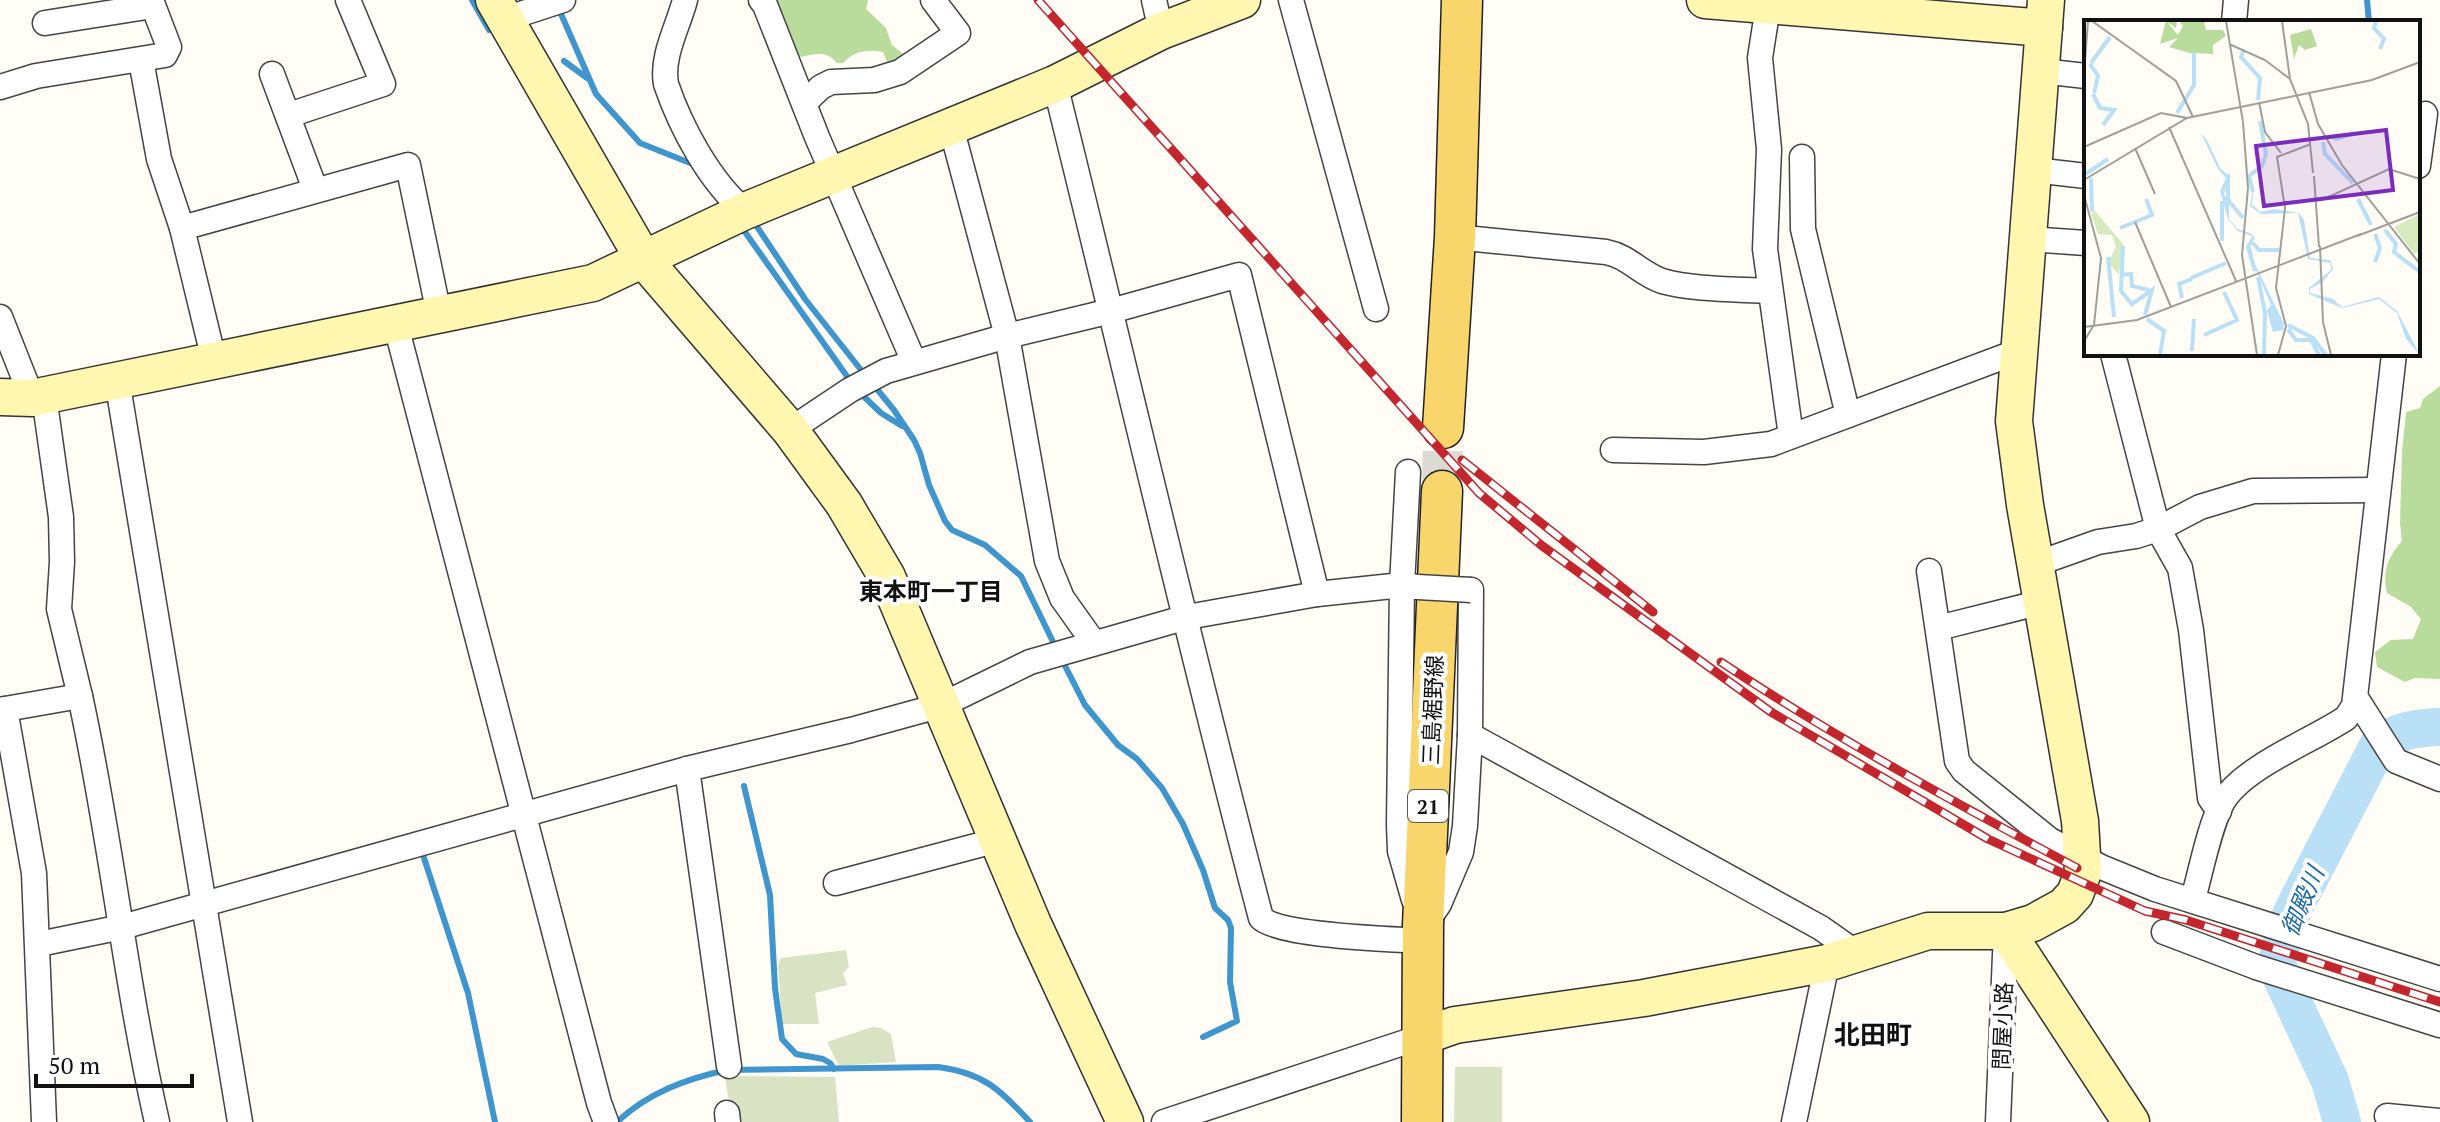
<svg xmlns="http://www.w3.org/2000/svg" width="2440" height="1122" viewBox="0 0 2440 1122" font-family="'PT Serif','Noto Sans JP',serif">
<rect width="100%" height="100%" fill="#fffdf5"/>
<g fill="#b9dc9c">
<path d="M771,0H868L866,9L886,28L892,45L903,54V59L886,70L887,62L883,52C868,49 854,51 843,63H837C827,50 815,54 800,57L791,49V36L780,26Z"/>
<path d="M2440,386V679L2415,678L2405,682L2377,667L2375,652L2391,640L2413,639L2421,619L2411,607L2387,593C2382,571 2388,557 2402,541L2400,523L2402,452L2406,412L2420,408L2423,399Z"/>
</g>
<g fill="#d9e3c4">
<polygon points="846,950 849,967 843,973 847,985 815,993 819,1024 782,1024 778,965 781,958"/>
<polygon points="872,1027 881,1028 891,1034 896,1062 839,1066 827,1042"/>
<polygon points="1455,1067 1502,1067 1502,1122 1454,1122"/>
<polygon points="725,1076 835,1077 839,1122 732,1122"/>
</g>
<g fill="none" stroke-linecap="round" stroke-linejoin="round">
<g stroke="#3f96cf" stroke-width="6">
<polyline points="472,0 489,30"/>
<polyline points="2367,0 2369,22"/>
<polyline points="558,7 596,94 640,143 695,165"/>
<polyline points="564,61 587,78"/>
<polyline points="754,222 805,299 865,375"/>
<polyline points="740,225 851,382"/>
<polyline points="872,383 894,410 914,440 920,453 929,485 945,521 952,530 985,545 1021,576 1056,648"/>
<polyline points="858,391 881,413 902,426"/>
<polyline points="1061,658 1085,705 1118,745 1137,759 1162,788 1183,824 1203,870 1215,908 1228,920 1231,928 1230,982 1237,1021 1203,1037"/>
<polyline points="744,786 770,895 775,988 782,1039 796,1054 823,1059 830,1063 834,1069"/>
<polyline points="424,858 468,993 495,1122"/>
<path d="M617,1122C648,1093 685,1079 727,1070L938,1067C983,1073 1000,1089 1030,1122"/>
</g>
<path stroke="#b9e0f7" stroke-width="38" d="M2342,1122L2330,1081L2279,972L2277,961L2287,924L2296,904L2379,744C2399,730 2416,728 2440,727"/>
<polyline stroke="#dbdad3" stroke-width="40" stroke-dasharray="40 20" stroke-linecap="butt" points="1442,491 1443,428"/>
<defs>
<g id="street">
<path d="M685,0C678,27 661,56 666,84C681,128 710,182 745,211"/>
<polyline points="761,0 765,5 817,137 914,362"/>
<polyline points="1154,0 1161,31"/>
<polyline points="1291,0 1376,309"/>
<polyline points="1769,0 1760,58 1769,149 1765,249 1791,436"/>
<polyline points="505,19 563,0"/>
<polyline points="2234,22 2236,0"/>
<polyline points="45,23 153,6"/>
<polyline points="141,60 159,159 182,228 214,360"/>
<polyline points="2041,71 2086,76"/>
<polyline points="272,74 315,189"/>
<path d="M1055,84C1124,362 1188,641 1261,918C1280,936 1392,939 1423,941"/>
<polyline points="0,87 36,76 165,55 169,47 151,0"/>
<polyline points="804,103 821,87 831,82 874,80 900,72 958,33 933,0"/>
<polyline points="289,115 383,84 348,0"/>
<polyline points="951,127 1007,336 1047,561 1062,598 1094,643"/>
<polyline points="1802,157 1803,229 1848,415"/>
<polyline points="2418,166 2425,114"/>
<polyline points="2034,170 2086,176"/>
<polyline points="182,228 408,165 439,314"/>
<path d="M1455,237L1606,252C1628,256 1641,274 1662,281C1694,290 1736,289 1770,291"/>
<polyline points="2027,239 2086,243"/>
<polyline points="0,317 32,398"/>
<polyline points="395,322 599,1103 606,1122"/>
<polyline points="2113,354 2158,529 2180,568 2191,630 2210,798 2219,811"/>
<polyline points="117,380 240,1122"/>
<polyline points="44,396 61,517 62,562 59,609 80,696"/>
<polyline points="790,430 850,390 886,371 1007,336 1111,311 1239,275 1317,594"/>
<polyline points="1613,450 1704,452 1771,444 2019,351"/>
<polyline points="1408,472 1402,585 1399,825 1400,851 1414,900"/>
<polyline points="2036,564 2098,542 2136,536 2158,529 2200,507 2253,491 2377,490"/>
<polyline points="1929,571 1957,761 1964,771 2050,840 2101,867 2155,889 2440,979"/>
<polyline points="1938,628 2042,602"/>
<polyline points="2356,698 2396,761 2440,779"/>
<polyline points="5,709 34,873 44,1122"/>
<path d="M0,710L80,696C111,837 125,981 157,1122"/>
<polyline points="1470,735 1821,928 1855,952"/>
<polyline points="687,769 729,1066"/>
<polyline points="836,883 998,840"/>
<path d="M2193,899C2201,871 2209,828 2222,803C2242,767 2312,741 2346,718L2354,706L2394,354"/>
<polyline points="1430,917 1439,904 1461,852 1465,826 1470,735 1471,590"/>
<polyline points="2164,932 2256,967 2440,1025"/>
<polyline points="39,944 122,927 687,769 851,730 942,705 1030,662 1187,617 1317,594 1402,585 1418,587"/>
<polyline points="727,1113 728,1122"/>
<polyline points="2387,1116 2440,1121"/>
<polyline points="1164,1122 1421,1037"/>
<polyline points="1794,1122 1827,963"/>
<polyline points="1998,1122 2006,931"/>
</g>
<g id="secondary">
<polyline points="494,0 644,260 790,430 844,504 887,577 1033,924 1125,1122"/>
<polyline points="1705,0 2044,28"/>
<polyline points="0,397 32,398 593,283 745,211 1055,84 1161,31 1242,0"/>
<polyline points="2006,931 2131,1122"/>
<polyline points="1421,1037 1455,1025 1644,998 1827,963 1928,931 2006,931 2033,923 2064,906 2075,894 2083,872 2080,821 2025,505 2014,421 2046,0"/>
</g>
<g id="primary">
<polyline points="1443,428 1455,237 1462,0"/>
<polyline points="1422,1122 1423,925 1442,491"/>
</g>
</defs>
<use href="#street" stroke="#444" stroke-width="27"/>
<use href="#secondary" stroke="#333" stroke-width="39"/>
<use href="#primary" stroke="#222" stroke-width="43"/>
<use href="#street" stroke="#fff" stroke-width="24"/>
<use href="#secondary" stroke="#fff6b0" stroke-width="36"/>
<use href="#primary" stroke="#f9d66b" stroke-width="40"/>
<defs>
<g id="rail">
<polyline points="1038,0 1479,493 1541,545 1771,712 1988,839 2145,911 2186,920 2440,1002"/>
<polyline points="1462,460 1653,612"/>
<path d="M1721,662C1835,738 1956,803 2077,868"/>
</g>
</defs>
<use href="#rail" stroke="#c4262e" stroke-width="9"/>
<use href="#rail" stroke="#fff" stroke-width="6" stroke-dasharray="18" stroke-linecap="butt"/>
<defs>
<polyline id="street-bridge" points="1418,587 1471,590"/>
</defs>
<use href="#street-bridge" stroke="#444" stroke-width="27" stroke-linecap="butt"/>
<use href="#street-bridge" stroke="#fff" stroke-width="24"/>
</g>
<g text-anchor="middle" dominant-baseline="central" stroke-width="8" stroke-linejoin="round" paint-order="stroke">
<rect fill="#fff" stroke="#585858" stroke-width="2" x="1408" y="790" width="40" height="32" rx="6"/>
<g font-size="20" font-weight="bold" fill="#111">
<text x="1428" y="806">21</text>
</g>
<g font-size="22" fill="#111" stroke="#fff">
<text transform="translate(1432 710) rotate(-88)">三島裾野線</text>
<text transform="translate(2002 1026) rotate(-88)">問屋小路</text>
</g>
<g font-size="24" font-weight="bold" fill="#111" stroke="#fff">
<text x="931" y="591">東本町一丁目</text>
</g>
<g font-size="24" font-style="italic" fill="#1768a6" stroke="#fff">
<text transform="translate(2302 901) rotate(-67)">御殿川</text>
</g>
<g font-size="26" font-weight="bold" fill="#111" stroke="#fff">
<text x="1873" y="1034">北田町</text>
</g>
</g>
<g transform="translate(2084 20)">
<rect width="336" height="336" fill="#fffdf5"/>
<path d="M11,191L39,224L35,255L24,242L32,227L28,215L14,214L7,194ZM336,194V231L330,234L310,207Z" fill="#d5ebbd"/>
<path d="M82,1H93L92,8L83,2L94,15L99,6L95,1H120L122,10H139L142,16L129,25V34L111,33L107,39L109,34L85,27L94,18L76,24ZM227,9L233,26L221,30L215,25L210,39L206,15Z" fill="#b9dc9c"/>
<path d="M116,96L117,113L123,120L136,148L146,157L140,174L145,184V199L154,209L168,214L171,218L166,225L169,235L168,238L200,304L199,310L189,312L183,291L187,285L167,238L165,226L168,216L154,211L144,199L136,171L142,158L134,149L117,113ZM170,165L168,185L171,187L176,192L191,189L215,193L220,200L226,238L246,240L249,249L239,262L226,269V273L249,279L258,287L295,277L313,291L336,335L322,319L313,293L295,279L258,288L225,274V268L247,250L246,243L224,239L214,193L177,194L166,186Z" fill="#b9e0f7"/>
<path fill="none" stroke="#b9e0f7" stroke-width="4" d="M292,1L290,8L300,19L296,29M160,29L157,37L176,58L174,80M7,43L26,17M6,44L14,56L10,73M9,74L16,88L30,90L19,105M93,93L110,65V33M246,115L252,119L269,114M239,122L241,134L269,163M144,154V180L159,198M0,155L24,139M7,158L8,192M169,172L165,156L178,146L182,134L176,101M274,179L287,205M138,181V221M36,208L68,195L62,179M301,210L312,224L310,232L336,252M291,214L296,228L291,242M168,220L164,227L171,251M169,223L175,230H195M39,226L37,271L48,284L68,270L61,295M24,237L30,297M36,255L47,254L48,266L65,270M174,257L181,293L180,335M107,258L142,243M98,278L95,264L108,259M63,299L80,311L76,335M204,305L229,318L242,335M204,309L212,320H227L235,335M120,315L153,300L140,272M108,331L110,299"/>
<path fill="none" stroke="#a09f9a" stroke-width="2" d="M8,1L92,61L109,97M142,1L159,102L164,168L158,235L173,335M198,1L206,59L224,104L229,153M145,24L181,40L206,59M0,55L4,1M225,72L234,104L258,145L336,244M175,82L181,112L197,133M85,107L152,261M0,127L77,93L103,98M51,128L71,174M230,156L235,227M0,160L103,98L288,60L336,42M0,175L17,238L10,305L0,321M200,182L238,180L305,149L336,159M51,202L87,287M273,216L336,192M236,226L239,302L247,335M0,307L53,300L277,214M194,335L202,306L192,268L201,188L193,137L227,124"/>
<path fill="#7b2cbf" fill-opacity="0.15" stroke="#7b2cbf" stroke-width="4" d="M302,110L309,170L180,186L172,126Z"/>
<rect width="336" height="336" fill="none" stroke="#111" stroke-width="4"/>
</g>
<path d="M36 1074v12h156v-12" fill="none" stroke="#111111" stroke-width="4"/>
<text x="48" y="1074" font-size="24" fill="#111111" stroke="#ffffff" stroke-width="6" paint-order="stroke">50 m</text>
</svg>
